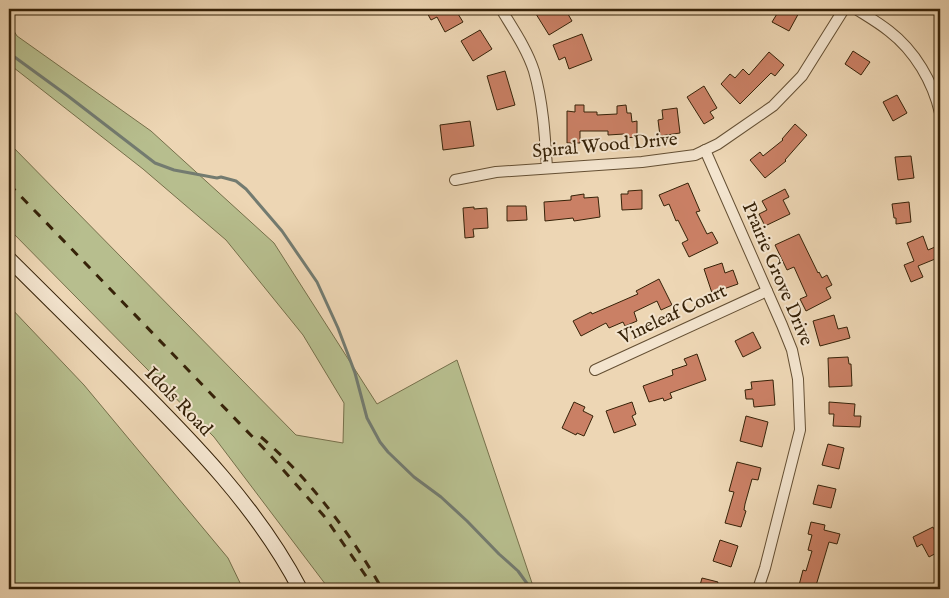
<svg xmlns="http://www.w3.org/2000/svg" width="949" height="598" viewBox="0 0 949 598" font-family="'IM FELL English',serif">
<rect width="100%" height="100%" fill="#edd6b4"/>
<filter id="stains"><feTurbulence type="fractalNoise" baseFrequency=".004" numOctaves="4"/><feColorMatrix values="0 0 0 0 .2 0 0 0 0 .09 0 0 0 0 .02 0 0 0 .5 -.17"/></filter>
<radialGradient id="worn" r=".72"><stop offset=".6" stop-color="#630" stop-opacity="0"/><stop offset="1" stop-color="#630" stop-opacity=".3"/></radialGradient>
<g fill="#b7be8e" stroke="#76704b">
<polygon points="9,23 17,36 151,131 274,243 377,404 457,360 534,589 329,589 214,437 9,229 9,143 296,435 343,443 344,403 303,335 226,240 143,169 9,64"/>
<polygon points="9,306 84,385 228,558 243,589 9,589"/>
</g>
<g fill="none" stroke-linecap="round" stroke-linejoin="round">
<polyline stroke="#737b70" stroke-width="3" points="9,53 68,96 155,163 174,170 217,178 221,177 236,181 246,189 282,231 317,282 338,328 355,373 367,418 380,442 388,452 414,477 441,497 467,521 499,554 518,571 531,589"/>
</g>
<g fill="#ca8065" stroke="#362208">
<polygon points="425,9 455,9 463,22 445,32 437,17 431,20"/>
<polygon points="545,9 556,9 559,13 565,9 572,21 549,35 536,14"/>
<polygon points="780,9 801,9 789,31 772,22"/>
<polygon points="480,30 492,49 473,61 461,41"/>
<polygon points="582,34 592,60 569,69 565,57 559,60 553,45"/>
<polygon points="853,51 870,62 861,75 845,64"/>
<polygon points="769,52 784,65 775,76 771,73 740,104 721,84 730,74 735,78 743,69 749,75"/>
<polygon points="505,71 515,105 497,110 487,76"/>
<polygon points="704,86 717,108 710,112 714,118 704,124 687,97"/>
<polygon points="897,95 907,113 893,121 883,102"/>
<polygon points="575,105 584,105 584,112 597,112 597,115 617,114 617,106 626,105 627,113 631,113 632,122 637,121 637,137 624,138 624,134 608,135 608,131 580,131 580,143 567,143 567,111 575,112"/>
<polygon points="677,108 680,133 660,136 658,120 663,119 662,110"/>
<polygon points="470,121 474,146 443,150 440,125"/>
<polygon points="795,124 807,135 785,160 786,161 765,178 750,160 760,152 763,156 783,140 782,139"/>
<polygon points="911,156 914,178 898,180 895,157"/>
<polygon points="688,183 700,211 696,212 707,234 712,232 718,243 689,257 682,243 688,240 678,220 676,221 669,204 664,206 659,195"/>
<polygon points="785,189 789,197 783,200 790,214 765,226 759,214 767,210 762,201"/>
<polygon points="642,190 642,209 622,210 621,194 628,194 628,191"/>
<polygon points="584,194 584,198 598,197 600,217 574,221 573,218 545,221 544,202 571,200 571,196"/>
<polygon points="909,202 911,222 896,224 896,218 894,218 892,204"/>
<polygon points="507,206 526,206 527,220 507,221"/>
<polygon points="474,207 474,209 487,208 488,228 473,229 474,237 465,238 463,208"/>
<polygon points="799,234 818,273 819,272 822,278 827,275 832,285 826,288 831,298 806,311 800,299 807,296 794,267 787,270 775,245"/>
<polygon points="923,236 928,250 935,247 940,257 918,266 923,277 911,282 904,265 914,261 907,243"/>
<polygon points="722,263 725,273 733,270 738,284 712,293 704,269"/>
<polygon points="659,279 672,305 661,310 657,301 634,312 637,321 625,326 623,322 609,328 606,323 581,336 573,321 591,312 592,314 638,294 636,291"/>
<polygon points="834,315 838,329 847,327 850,338 820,346 813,321"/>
<polygon points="753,332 761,348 743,357 735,341"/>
<polygon points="697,354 706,380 670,393 672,398 664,401 663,398 649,402 643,386 673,375 672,370 687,365 684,359"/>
<polygon points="848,357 849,364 851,364 852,386 829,387 828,358"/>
<polygon points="773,380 775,405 754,407 753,399 746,399 745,390 752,389 751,382"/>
<polygon points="574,402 585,407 583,411 593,416 584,436 577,433 576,435 562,428"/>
<polygon points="632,402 636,414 632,416 636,425 614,433 606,411"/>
<polygon points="829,402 855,404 854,416 861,416 860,427 833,426 834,414 829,414"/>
<polygon points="746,416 768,422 762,447 740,441"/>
<polygon points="828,444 844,448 839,469 822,465"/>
<polygon points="737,462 761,468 758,480 752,479 745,504 744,510 746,511 741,527 725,523 734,492 729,491"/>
<polygon points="818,485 836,489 831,508 813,504"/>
<polygon points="811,522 825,525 824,530 840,534 837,544 829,542 815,589 798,589 803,570 806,571 812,551 808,550 812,535 808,534"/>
<polygon points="933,527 937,536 940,534 940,551 929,557 922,544 917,547 913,537"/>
<polygon points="720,540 738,546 731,567 713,561"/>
<polygon points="702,578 718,582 716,589 699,589"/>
</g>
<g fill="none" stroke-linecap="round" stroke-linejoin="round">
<defs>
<g id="street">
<path d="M501,9C513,29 527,49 534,71C543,102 545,136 547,168"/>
<path d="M856,9C867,16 879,23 889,31C915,51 933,82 940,113"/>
<polyline points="705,150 782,325 792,350 798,379 800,430 765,568 758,589"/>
<polyline points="455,180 496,172 642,162 695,155 718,144 773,106 802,76 844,9"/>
<polyline points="595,370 767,291"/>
</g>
<path id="secondary" d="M9,259C48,298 88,337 128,377C192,441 258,508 300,589"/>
</defs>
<use href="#street" stroke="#644f33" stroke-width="12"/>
<use href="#secondary" stroke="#362208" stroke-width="16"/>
<use href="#street" stroke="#f3e4ce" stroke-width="10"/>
<use href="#secondary" stroke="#f3e4ce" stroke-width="14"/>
<g stroke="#362208" stroke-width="3" stroke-dasharray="9 9" stroke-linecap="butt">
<polyline points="9,184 269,454 324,516 375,589"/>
<path d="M261,437C310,479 351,534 382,589"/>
</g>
</g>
<g text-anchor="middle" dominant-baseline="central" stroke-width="4" stroke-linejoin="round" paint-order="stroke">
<g font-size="19" fill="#362208" stroke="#f3e4ce">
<text transform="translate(605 146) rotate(-5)">Spiral Wood Drive</text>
<text transform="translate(777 274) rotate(67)">Prairie Grove Drive</text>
<text transform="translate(673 315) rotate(-25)">Vineleaf Court</text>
<text transform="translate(178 402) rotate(46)">Idols Road</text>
</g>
</g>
<rect width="949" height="598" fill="none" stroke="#edd6b4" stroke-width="30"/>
<rect x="10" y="10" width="929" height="578" fill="none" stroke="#362208" stroke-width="2.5"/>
<rect x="15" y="15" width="919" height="568" fill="none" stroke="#362208"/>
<rect width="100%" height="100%" filter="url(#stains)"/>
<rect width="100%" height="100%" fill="url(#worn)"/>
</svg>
